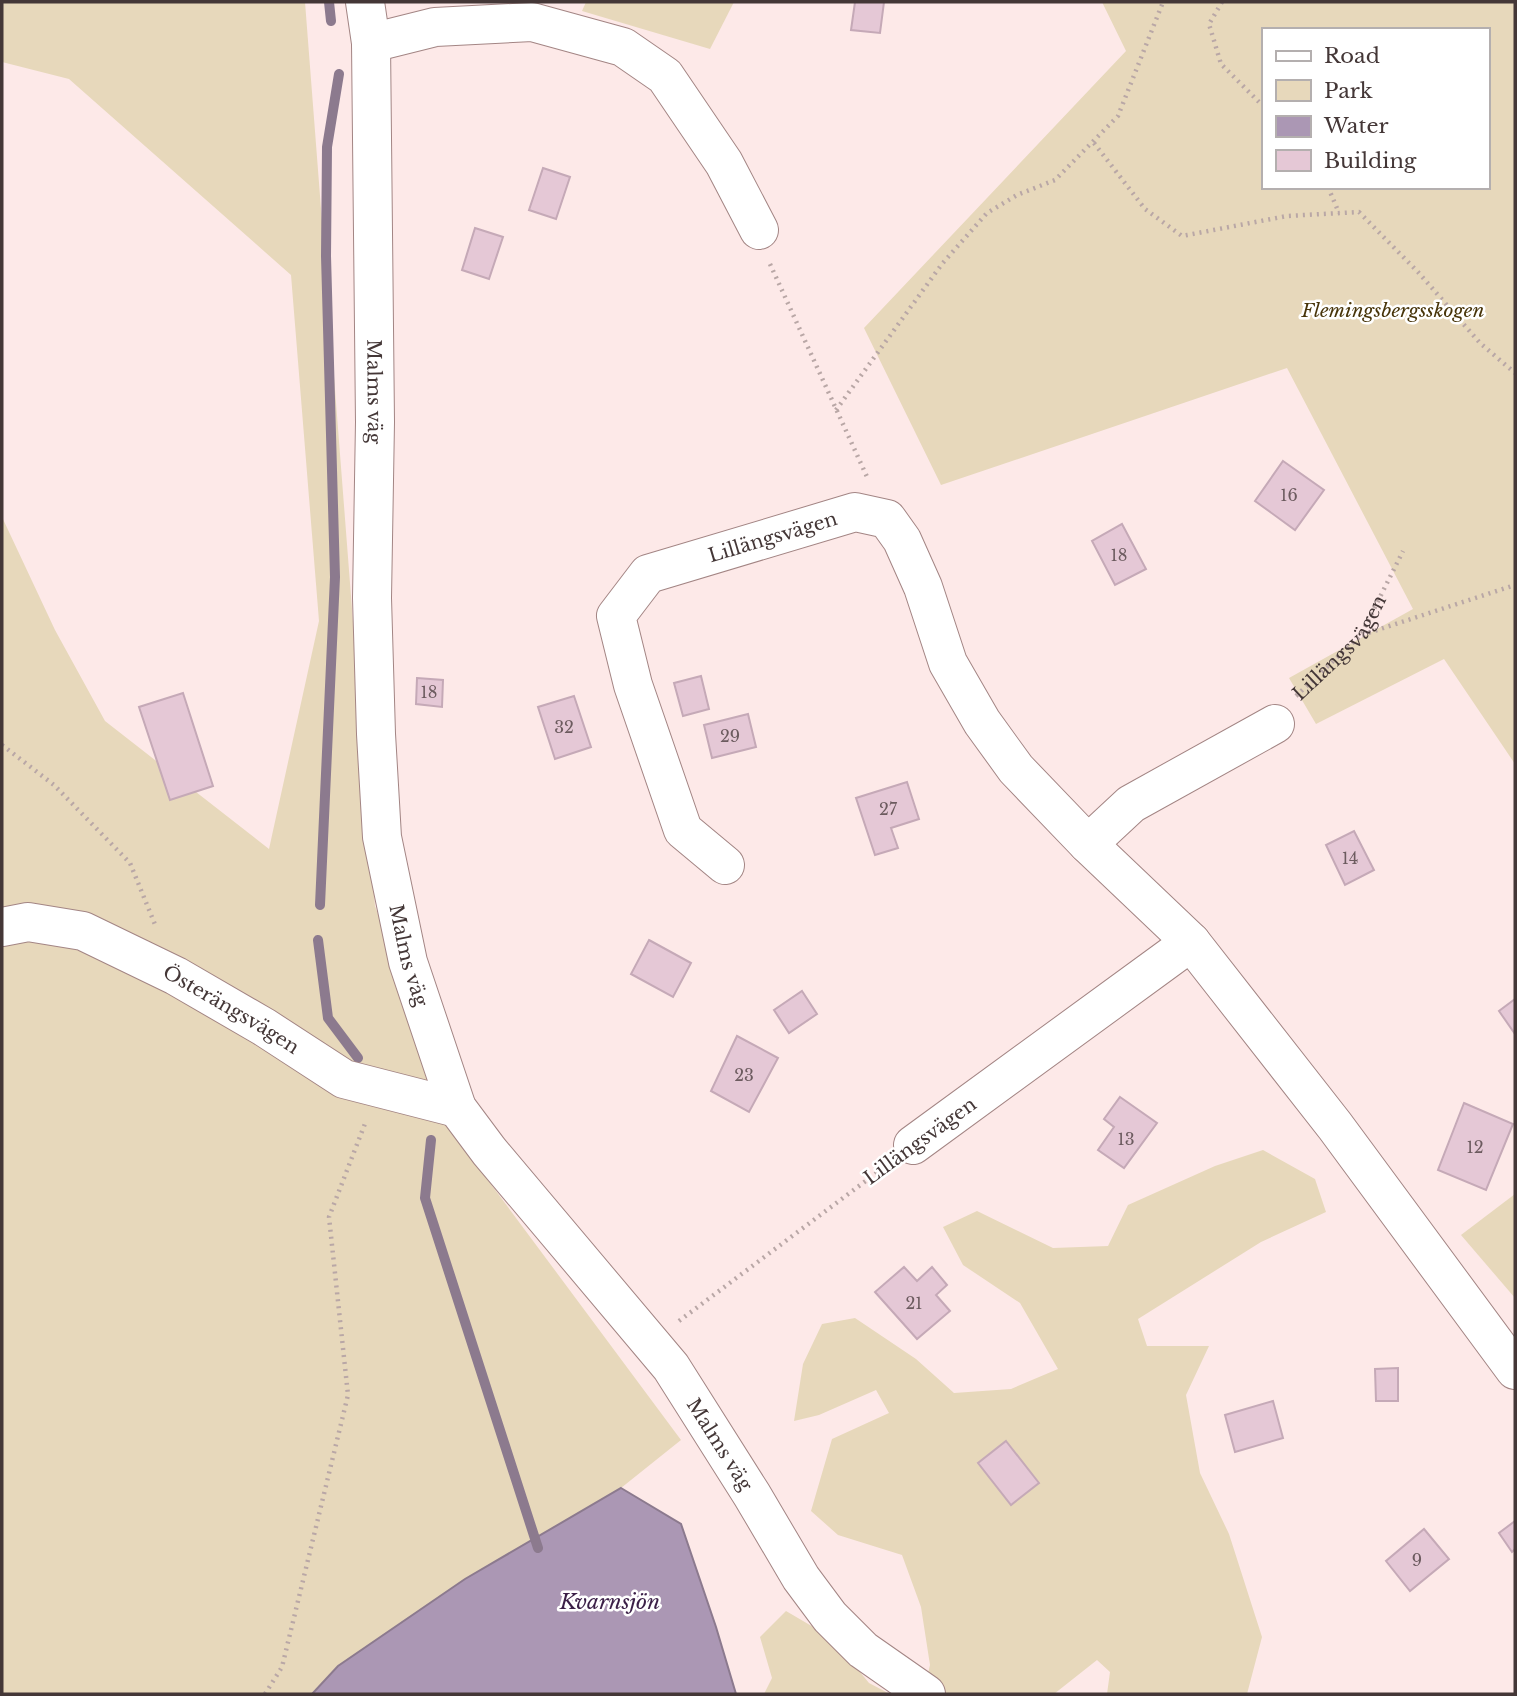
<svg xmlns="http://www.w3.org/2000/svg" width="1517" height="1696" viewBox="0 0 1517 1696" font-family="'Libre Baskerville',serif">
<rect width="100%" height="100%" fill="#fde9e8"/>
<g fill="#e7d8bb" fill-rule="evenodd">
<polygon points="2,2 305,2 375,906 467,1152 681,1440 621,1488 681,1524 338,1667 312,1694 2,1694 2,517 55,630 105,721 269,849 319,621 291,275 69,79 2,62"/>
<polygon points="586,2 734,2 710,49 582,11"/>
<path d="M1102,2H1515V764L1444,659L1316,724L1289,678L1413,609L1287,368L941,485L864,328L1126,51ZM1263,30H1487V187H1263Z"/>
<polygon points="1263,1150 1315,1179 1326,1212 1261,1242 1138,1319 1147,1346 1209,1346 1186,1395 1200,1473 1229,1534 1262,1637 1247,1694 1107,1694 1110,1672 1097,1660 1054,1694 923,1694 930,1665 921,1607 902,1555 838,1535 811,1511 832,1439 889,1413 876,1390 819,1415 794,1421 803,1364 822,1324 855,1318 916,1359 954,1393 1011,1389 1058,1369 1020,1303 963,1265 943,1227 977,1211 1053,1248 1108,1246 1128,1205 1215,1166"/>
<polygon points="1515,1194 1515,1298 1461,1235"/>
<polygon points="786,1611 832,1638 869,1683 890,1694 764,1694 772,1678 760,1637"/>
</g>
<polygon fill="#ab97b4" stroke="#8c7a8e" stroke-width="2" points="621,1488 681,1524 716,1627 736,1694 312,1694 338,1666 465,1579"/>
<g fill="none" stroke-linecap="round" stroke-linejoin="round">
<g stroke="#8c7a8e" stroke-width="10">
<polyline points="329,2 331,21"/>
<polyline points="320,905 335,577 326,256 327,147 339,74"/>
<polyline points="318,940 328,1018 358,1058"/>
<polyline points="431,1140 425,1198 538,1548"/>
</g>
</g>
<g fill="#e5c8d6" stroke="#c5a9b7" stroke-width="2">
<polygon points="855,2 884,2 880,33 851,30"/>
<polygon points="543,168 570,177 556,219 529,210"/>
<polygon points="475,228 503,237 489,279 462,270"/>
<polygon points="1283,461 1324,490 1295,530 1255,501"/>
<polygon points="1122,524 1146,569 1115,585 1092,541"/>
<polygon points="701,676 709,709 683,716 674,683"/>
<polygon points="417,678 443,680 442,707 416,704"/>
<polygon points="183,693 213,786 170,800 139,707"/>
<polygon points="574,696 591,747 555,759 538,707"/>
<polygon points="748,714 756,747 712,758 704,725"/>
<polygon points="907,782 919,819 891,828 898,848 875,855 856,798"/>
<polygon points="1354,831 1374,870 1345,885 1326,845"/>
<polygon points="649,940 691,963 673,997 631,974"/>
<polygon points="802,991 817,1014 789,1033 774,1010"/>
<polygon points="1515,999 1515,1034 1499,1011"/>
<polygon points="737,1036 778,1058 749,1112 711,1091"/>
<polygon points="1120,1097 1157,1123 1124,1168 1098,1150 1114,1127 1104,1119"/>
<polygon points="1464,1103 1513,1124 1486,1190 1438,1170"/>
<polygon points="904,1267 917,1281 932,1267 947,1285 936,1295 950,1311 917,1339 875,1292"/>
<polygon points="1398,1368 1398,1401 1376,1401 1375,1369"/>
<polygon points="1273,1401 1283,1438 1235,1452 1225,1415"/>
<polygon points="1006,1441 1039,1483 1011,1505 978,1463"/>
<polygon points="1515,1521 1515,1549 1512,1552 1499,1533"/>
<polygon points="1424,1529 1449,1559 1410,1591 1386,1561"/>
</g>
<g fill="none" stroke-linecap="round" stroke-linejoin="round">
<defs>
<g id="minor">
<path id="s2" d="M365,2L371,43L375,422L372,598L376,734L382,837L408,962L457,1108L489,1151L671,1367L752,1495L801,1578L830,1617L863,1650L926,1694"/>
<polyline points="371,43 435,27 532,22 623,47 665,76 724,163 759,230"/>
<polyline points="1088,844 1131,804 1275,724"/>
<path id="s3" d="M725,865L683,830L633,685L616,616L648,574L855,512L887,519L902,540L923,587L948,663L982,722L1016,769L1088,844L1191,942L1335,1126L1515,1370"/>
<path id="s4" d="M2,927L28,922L83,931L176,976L264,1027L344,1079L457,1108"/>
<polyline points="913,1145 1191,942"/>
</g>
</defs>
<use href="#minor" stroke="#a38584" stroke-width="40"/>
<g stroke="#b9a7a6" stroke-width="4.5" stroke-dasharray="2 5" stroke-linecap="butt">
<polyline points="1222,2 1209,24 1221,64 1263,106"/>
<polyline points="1094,143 1145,209 1182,236 1287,216 1359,212 1418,272 1480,343 1515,373"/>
<polyline points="1328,187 1339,213"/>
<polyline points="770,264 868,479"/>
<polyline points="836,410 942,264 987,213 1017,195 1055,180 1118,116 1163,2"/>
<polyline points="1362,635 1515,585"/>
<path id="s1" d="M1296,696L1361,635L1403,551"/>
<polyline points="2,745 54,785 130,863 156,927"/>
<polyline points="679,1321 887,1165"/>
<polyline points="265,1694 282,1667 348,1395 329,1217 366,1121"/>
</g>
<use href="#minor" stroke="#fff" stroke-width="38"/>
</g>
<g text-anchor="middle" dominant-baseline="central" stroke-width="5" stroke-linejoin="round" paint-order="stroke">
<g font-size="16" fill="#6c5b5f">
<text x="1289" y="495">16</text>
<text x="1119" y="555">18</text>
<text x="429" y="692">18</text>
<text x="564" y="727">32</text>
<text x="730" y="736">29</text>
<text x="888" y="809">27</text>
<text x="1350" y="858">14</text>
<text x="744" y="1075">23</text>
<text x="1126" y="1139">13</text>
<text x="1475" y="1147">12</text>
<text x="914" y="1303">21</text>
<text x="1417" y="1560">9</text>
</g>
<g font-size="19" font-style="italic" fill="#48350a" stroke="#fff">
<text x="1393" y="310">Flemingsbergsskogen</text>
</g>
<g font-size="19" fill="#443737" stroke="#fff">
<text stroke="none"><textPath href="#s2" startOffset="390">Malms väg</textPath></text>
<text stroke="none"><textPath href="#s3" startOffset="462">Lillängsvägen</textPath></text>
<text stroke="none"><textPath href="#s1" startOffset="66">Lillängsvägen</textPath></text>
<text stroke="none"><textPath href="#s2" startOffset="957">Malms väg</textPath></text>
<text stroke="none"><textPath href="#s4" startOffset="250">Österängsvägen</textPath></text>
<text transform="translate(920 1141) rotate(-36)">Lillängsvägen</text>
<text stroke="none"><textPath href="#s2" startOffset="1545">Malms väg</textPath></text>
</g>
<g font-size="21" font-style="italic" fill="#3b1f47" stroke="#fff">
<text x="610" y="1602">Kvarnsjön</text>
</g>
</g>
<rect width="1517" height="1696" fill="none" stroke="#443737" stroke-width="7"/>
<rect x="1262" y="28" width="228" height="161" fill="#ffffff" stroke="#b4afaf" stroke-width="2"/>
<rect x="1276" y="51" width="35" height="10" fill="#ffffff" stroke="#b4afaf" stroke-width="2"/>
<text x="1324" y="63" font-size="21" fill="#443737">Road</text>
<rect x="1276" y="80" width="35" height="21" fill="#e7d8bb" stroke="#b4afaf" stroke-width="2"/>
<text x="1324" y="98" font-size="21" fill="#443737">Park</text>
<rect x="1276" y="116" width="35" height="21" fill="#ab97b4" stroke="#b4afaf" stroke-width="2"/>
<text x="1324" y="133" font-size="21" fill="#443737">Water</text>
<rect x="1276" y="150" width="35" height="21" fill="#e5c8d6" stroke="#b4afaf" stroke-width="2"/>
<text x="1324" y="168" font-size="21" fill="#443737">Building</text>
</svg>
